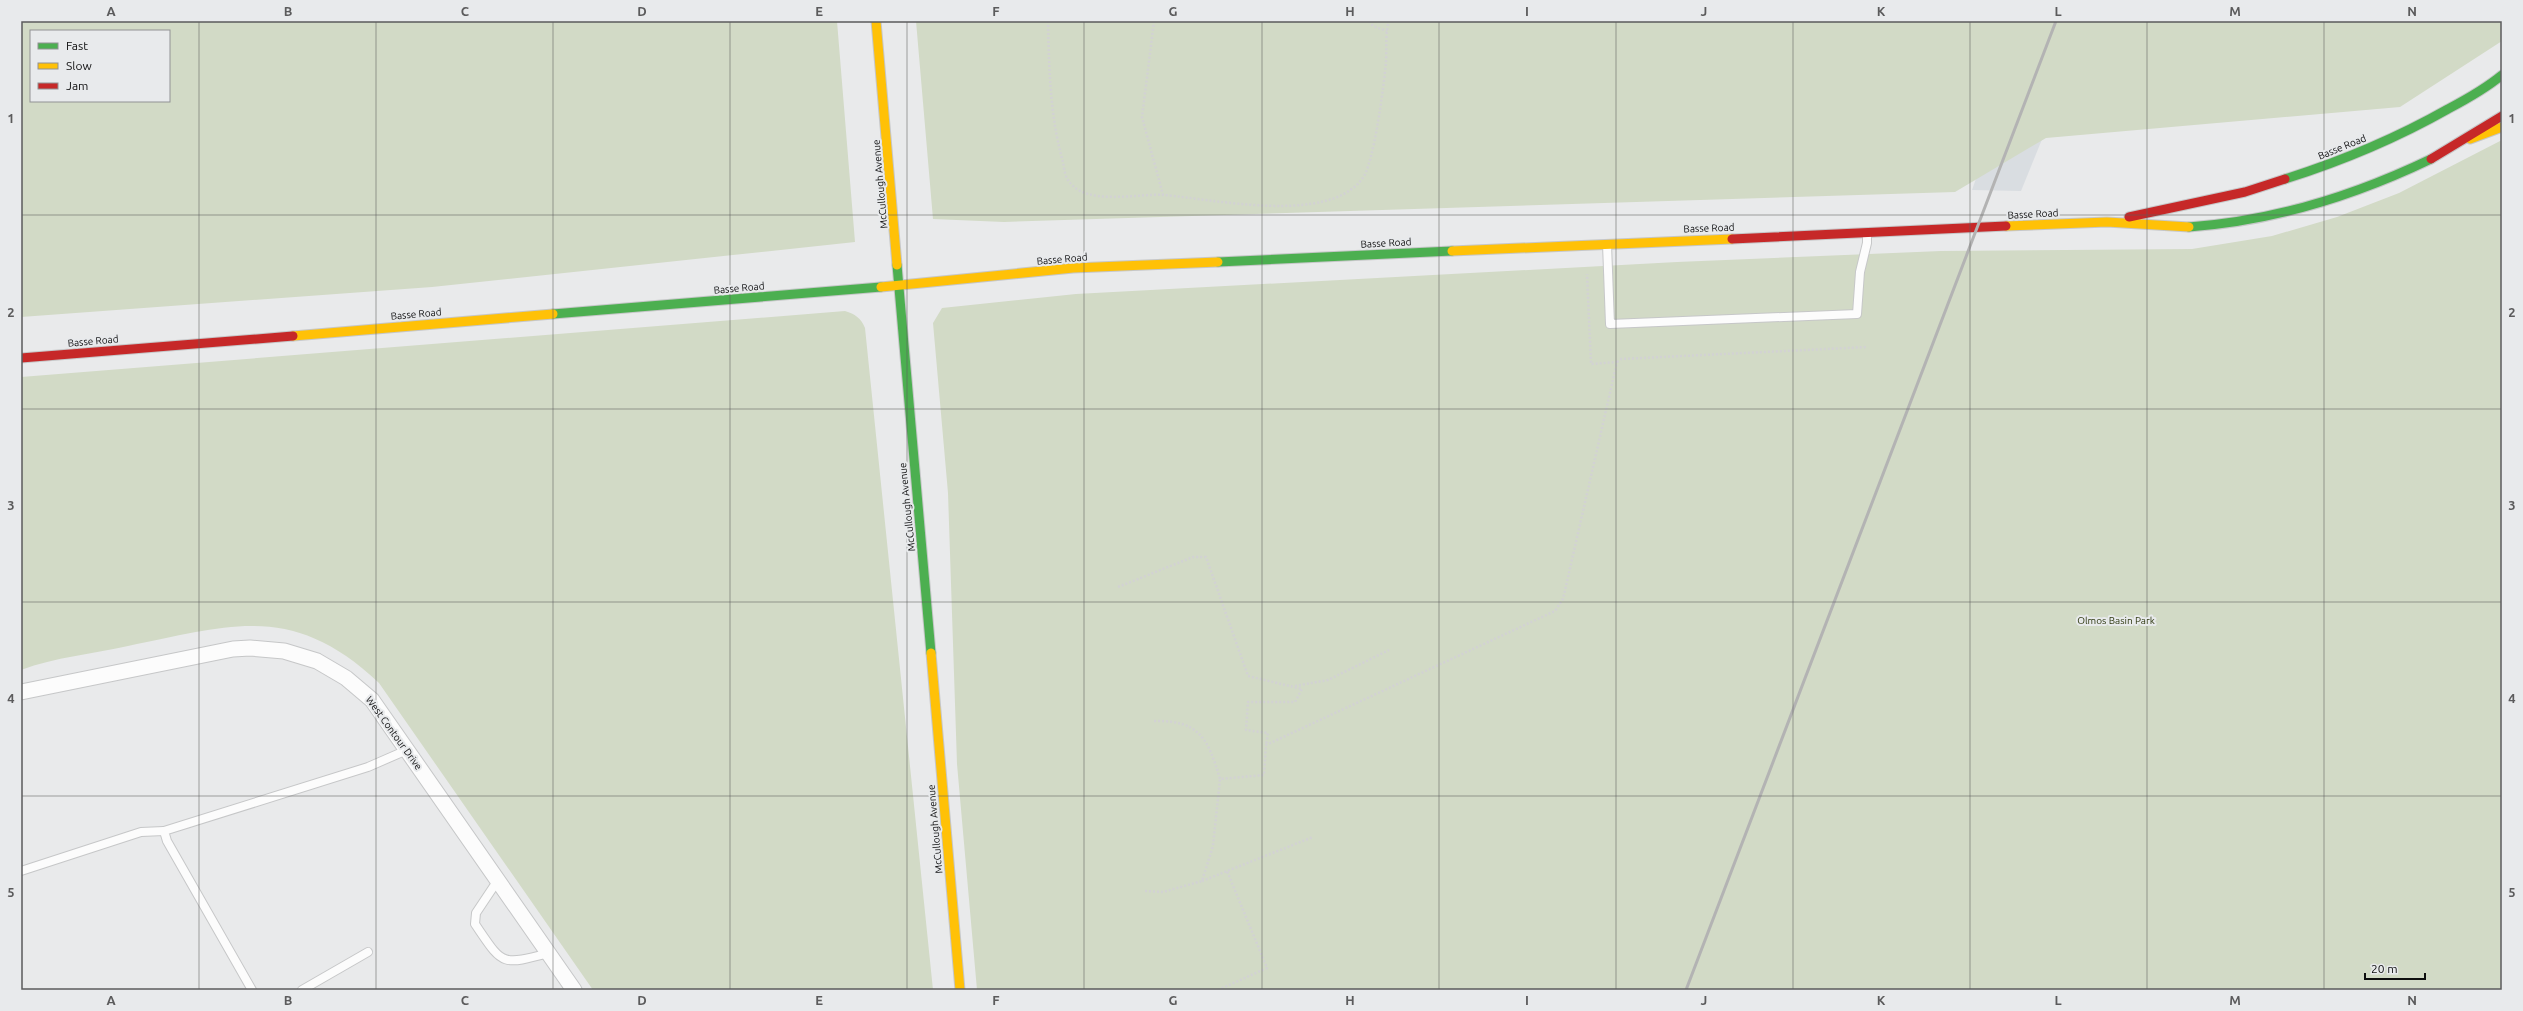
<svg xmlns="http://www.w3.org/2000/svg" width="2523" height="1011" viewBox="0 0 2523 1011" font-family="Ubuntu,sans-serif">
<rect width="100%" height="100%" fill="#e9eaeb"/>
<polygon fill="#d9dde1" points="2032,21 2090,21 2021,191 1972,190"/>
<g fill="#d2dac6" fill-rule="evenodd">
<path d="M21,21H837L855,242L432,287L21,317ZM31,31H169V101H31Z"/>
<polygon points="916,21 2502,21 2502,41 2400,107 2046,138 1955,192 1004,222 933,219"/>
<polygon points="2502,140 2502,990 977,990 957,764 948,493 933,323 942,308 1076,294 1677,262 1941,251 2192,249 2272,236 2337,217 2399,193"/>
<path d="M845,311C855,314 861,318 865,328L933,990H593L379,683C293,602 232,625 128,646C93,654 55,657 21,670V377Z"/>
</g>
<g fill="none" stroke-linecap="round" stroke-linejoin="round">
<defs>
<g id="lane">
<polyline points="1607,244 1610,324 1857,314 1860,272 1867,243 1867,234"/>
<polyline points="21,871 141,832 164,831"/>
<path d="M498,880L476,913L475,924C503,965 500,966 549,953"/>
<polyline points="252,990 167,841 164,831 368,767 407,750"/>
<polyline points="302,990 368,952"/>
</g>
<polyline id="street" points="21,692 233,649 250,648 284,651 317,661 346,678 372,700 574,990"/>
<g id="fast">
<path d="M2285,179C2342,161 2395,139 2448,109C2467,99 2485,89 2502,75"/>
<path d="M2189,227C2274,221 2354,196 2431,159"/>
<polyline points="1218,262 1452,251"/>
<polyline points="897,265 931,653"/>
<polyline points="553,314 881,287"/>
</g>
<g id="slow">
<polyline points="876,21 897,265"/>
<polyline points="2470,139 2502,127"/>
<polyline points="2006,226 2107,222 2189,227"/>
<polyline points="1452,251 1732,239"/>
<polyline points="881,287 1073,268 1218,262"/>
<polyline points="293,336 553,314"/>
<polyline points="931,653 960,990"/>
</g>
<g id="jam">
<polyline points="2431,159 2502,116"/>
<polyline points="2129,217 2245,192 2285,179"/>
<polyline points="1732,239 2006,226"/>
<polyline points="21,358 293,336"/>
</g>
</defs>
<use href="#lane" stroke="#c6c7c8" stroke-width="10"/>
<use href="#street" stroke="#c6c7c8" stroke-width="17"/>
<use href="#fast" stroke="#c6c7c8" stroke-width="11"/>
<use href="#slow" stroke="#c6c7c8" stroke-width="11"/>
<use href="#jam" stroke="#c6c7c8" stroke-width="11"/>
<g stroke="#d2d2d3" stroke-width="2.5" stroke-dasharray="2 2" stroke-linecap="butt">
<path d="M1048,21C1049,68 1050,117 1063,162C1064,168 1065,176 1068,180C1085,207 1138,193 1164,195C1214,199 1327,225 1362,179C1374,165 1384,84 1386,62C1387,49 1385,33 1389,21"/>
<polyline points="1154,21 1142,117 1163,195"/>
<polyline points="1369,21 1373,26 1387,31"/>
<polyline points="1617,362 1621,359 1867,347"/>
<polyline points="1118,587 1193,557 1206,557 1248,676 1302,689 1295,702 1248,702 1246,730 1268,733 1266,745"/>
<polyline points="1295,686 1328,680 1389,650"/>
<path d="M1154,721C1200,720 1208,739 1220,779L1264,775L1266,745L1555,611L1563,599L1617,362L1591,364L1587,274"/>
<polyline points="1202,881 1313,837"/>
<polyline points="1145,891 1163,892 1202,881 1213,846 1220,779"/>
<polyline points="1218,990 1267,968 1227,871"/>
</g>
<use href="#lane" stroke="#fcfcfc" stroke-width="8"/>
<use href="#street" stroke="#fcfcfc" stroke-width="15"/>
<use href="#fast" stroke="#4caf50" stroke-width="9"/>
<use href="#slow" stroke="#ffc107" stroke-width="9"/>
<use href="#jam" stroke="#c62828" stroke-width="9"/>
<polyline stroke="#b3b3b3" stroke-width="3" points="1686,990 2056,21"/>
</g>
<path fill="none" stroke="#5b5b5c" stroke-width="1" stroke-opacity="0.55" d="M199,21V990M376,21V990M553,21V990M730,21V990M907,21V990M1084,21V990M1262,21V990M1439,21V990M1616,21V990M1793,21V990M1970,21V990M2147,21V990M2324,21V990M21,215H2502M21,409H2502M21,602H2502M21,796H2502"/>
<g text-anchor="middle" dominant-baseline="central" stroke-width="4" stroke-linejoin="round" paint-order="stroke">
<g font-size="10" fill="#0e0e0f" stroke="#e8eaec">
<text transform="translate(2342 147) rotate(-22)">Basse Road</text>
<text transform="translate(880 184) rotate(-95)">McCullough Avenue</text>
<text transform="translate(2033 214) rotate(-3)">Basse Road</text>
<text transform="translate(1709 228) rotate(-2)">Basse Road</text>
<text transform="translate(1386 243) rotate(-3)">Basse Road</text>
<text transform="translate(1062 259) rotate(-5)">Basse Road</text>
<text transform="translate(739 288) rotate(-5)">Basse Road</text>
<text transform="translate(416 314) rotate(-5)">Basse Road</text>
<text transform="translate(93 341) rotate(-5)">Basse Road</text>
<text transform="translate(907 507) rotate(-96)">McCullough Avenue</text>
<text transform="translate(394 733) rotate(54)">West Contour Drive</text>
<text transform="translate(935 829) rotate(-95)">McCullough Avenue</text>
</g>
<g font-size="10" fill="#2b350c" stroke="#e8eaec">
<text x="2116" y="620">Olmos Basin Park</text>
</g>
</g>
<rect width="2523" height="1011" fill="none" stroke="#e8eaec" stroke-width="44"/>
<rect x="30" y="30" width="140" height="72" fill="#e8eaec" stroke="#919294"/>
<rect x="38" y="43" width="20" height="6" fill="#4caf50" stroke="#919294"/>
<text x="66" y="50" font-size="12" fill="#0e0e0f">Fast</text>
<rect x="38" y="63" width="20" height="6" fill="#ffc107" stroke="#919294"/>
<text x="66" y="70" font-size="12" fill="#0e0e0f">Slow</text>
<rect x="38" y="83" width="20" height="6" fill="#c62828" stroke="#919294"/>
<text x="66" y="90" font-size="12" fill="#0e0e0f">Jam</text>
<path d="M2365 973v6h60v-6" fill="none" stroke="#0e0e0f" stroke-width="2"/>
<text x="2371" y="973" font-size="12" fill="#0e0e0f" stroke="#e8eaec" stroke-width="3" paint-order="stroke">20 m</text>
<rect x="22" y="22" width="2479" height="967" fill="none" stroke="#5b5b5c" stroke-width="1.5"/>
<g font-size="13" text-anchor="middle" font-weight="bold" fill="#5b5b5c">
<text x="111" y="16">A</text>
<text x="288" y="16">B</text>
<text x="465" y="16">C</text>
<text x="642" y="16">D</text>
<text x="819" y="16">E</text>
<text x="996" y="16">F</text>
<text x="1173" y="16">G</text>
<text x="1350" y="16">H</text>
<text x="1527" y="16">I</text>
<text x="1704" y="16">J</text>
<text x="1881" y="16">K</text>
<text x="2058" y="16">L</text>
<text x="2235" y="16">M</text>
<text x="2412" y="16">N</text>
<text x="11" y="123">1</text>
<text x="2512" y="123">1</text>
<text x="11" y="317">2</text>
<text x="2512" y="317">2</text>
<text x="11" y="510">3</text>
<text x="2512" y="510">3</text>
<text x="11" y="703">4</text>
<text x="2512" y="703">4</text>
<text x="11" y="897">5</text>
<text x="2512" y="897">5</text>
<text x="111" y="1005">A</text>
<text x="288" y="1005">B</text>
<text x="465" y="1005">C</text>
<text x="642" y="1005">D</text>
<text x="819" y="1005">E</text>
<text x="996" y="1005">F</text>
<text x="1173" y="1005">G</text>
<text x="1350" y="1005">H</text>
<text x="1527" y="1005">I</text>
<text x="1704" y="1005">J</text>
<text x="1881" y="1005">K</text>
<text x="2058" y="1005">L</text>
<text x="2235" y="1005">M</text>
<text x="2412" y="1005">N</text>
</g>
</svg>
